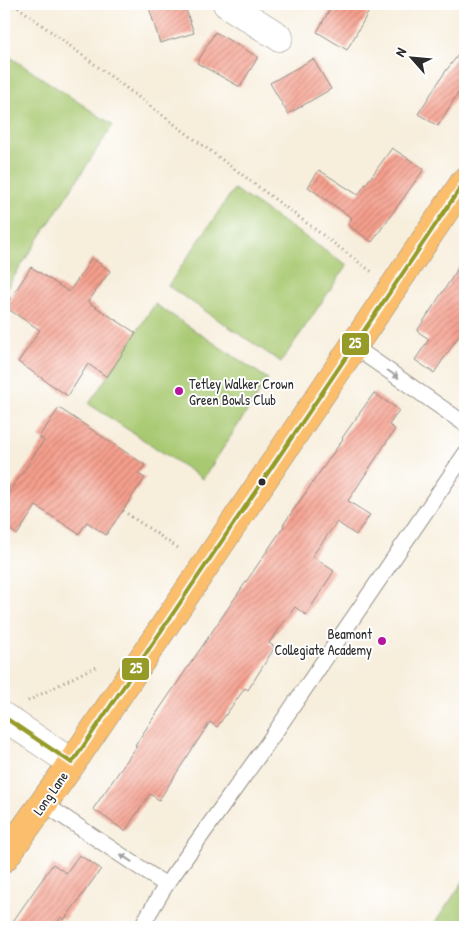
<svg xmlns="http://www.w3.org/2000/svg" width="469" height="931" viewBox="0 0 469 931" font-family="'Patrick Hand',sans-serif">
<defs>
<pattern id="building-hatch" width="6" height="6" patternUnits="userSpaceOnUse" patternTransform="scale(1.25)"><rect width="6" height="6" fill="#f69f8d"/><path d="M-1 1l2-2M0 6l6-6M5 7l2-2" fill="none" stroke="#c78273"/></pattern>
</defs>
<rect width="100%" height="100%" fill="#fff"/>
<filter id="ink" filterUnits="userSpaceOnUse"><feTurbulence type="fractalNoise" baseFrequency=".02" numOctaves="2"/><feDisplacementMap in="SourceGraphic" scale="10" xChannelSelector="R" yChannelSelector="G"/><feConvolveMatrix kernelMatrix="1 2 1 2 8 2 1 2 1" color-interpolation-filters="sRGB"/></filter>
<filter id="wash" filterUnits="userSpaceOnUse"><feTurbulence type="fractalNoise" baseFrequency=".0096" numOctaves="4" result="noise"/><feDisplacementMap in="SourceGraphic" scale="20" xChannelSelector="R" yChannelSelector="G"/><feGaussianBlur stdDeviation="1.12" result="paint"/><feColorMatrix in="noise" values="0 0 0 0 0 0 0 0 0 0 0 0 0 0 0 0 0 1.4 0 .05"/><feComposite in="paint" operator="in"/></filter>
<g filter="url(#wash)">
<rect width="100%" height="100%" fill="#f7eedc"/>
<g fill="#a8c971" stroke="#6a7a4e">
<polygon points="4,53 113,125 4,292"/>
<polygon points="234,189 347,265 281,362 168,286"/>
<polygon points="155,304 268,379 203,479 89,404"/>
<polygon points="465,879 465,927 432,927"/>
</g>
<g id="blocks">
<g fill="url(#building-hatch)">
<polygon points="148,4 184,4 194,33 160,43"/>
<polygon points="333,4 373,4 347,50 317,32"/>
<polygon points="215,32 258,57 240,87 197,63"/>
<polygon points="465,46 465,98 458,93 438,126 418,114 445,72"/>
<polygon points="313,59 331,89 288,114 270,83"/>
<polygon points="392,148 424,169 372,242 348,225 352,218 308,187 319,170 358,195"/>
<polygon points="92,258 110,271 88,302 136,333 107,377 88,364 68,396 18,362 40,330 5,307 31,267 69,292"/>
<polygon points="465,258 465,327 434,373 415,360 429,339 417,331"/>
<polygon points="374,393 399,410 389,425 395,429 348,501 370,515 356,535 337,522 312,556 334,571 306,615 295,607 269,643 275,647 248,690 245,688 217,727 210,722 159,800 150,794 125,831 93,809 137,746 135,745 284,526 283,525 343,439 342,438"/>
<polygon points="59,408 145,465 138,474 145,478 106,535 87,522 79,534 36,506 17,535 4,525 4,500 44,440 39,437"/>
<polygon points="79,855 101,869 64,920 61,917 54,927 9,927 53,864 66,873"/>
</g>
</g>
</g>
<g filter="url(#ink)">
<use href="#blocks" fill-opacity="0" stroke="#918c84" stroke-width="1"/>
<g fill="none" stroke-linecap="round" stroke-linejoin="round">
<defs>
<g id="lane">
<polyline points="353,346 465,424"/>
<polyline points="43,803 166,885"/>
<polyline points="141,927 166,885 267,744 465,454"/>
</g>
<g id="street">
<polyline points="227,4 279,37"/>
<polyline points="4,717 72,763"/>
</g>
<polyline id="primary" points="4,858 72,763 465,181"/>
</defs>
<use href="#lane" stroke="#918c84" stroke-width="17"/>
<use href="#street" stroke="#918c84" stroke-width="29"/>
<use href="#primary" stroke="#918c84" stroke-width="29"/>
<g stroke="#918c84" stroke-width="3" stroke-dasharray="1 4" stroke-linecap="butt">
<polyline points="14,4 372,272"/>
<polyline points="123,511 178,548"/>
<polyline points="28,701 88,670 97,667"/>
<polyline points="4,776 9,752"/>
</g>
<use href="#lane" stroke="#fff" stroke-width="15"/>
<use href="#street" stroke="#fff" stroke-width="28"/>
<use href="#primary" stroke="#fabe6d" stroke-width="28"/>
<defs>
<polyline id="bus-1" points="4,717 72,763 465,181"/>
</defs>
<use href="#bus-1" stroke="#fff" stroke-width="8"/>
<use href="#bus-1" stroke="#969a27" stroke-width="4"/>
</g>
<defs><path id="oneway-solid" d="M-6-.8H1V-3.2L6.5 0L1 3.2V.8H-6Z" transform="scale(1.25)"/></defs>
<g fill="#a0a0a0">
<use href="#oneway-solid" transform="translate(393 374) rotate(35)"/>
<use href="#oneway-solid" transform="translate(126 858) rotate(-146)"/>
</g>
</g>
<g fill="#b5179e" stroke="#fff" stroke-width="2">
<circle cx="179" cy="391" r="5"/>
<circle cx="382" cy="641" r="5"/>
</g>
<circle fill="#2b2b2b" stroke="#fff" stroke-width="2" cx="262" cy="482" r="4.5"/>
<g text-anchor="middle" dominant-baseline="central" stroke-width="4" stroke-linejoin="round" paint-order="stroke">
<g font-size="14" fill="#2b2b2b" stroke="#fff" text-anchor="start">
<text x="189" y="383">Tetley Walker Crown<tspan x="189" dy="16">Green Bowls Club</tspan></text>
<text x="372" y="633" text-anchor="end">Beamont<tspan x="372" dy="16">Collegiate Academy</tspan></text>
</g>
<g font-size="14" fill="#2b2b2b" stroke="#fff">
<text transform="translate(50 793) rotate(-55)">Long Lane</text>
</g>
</g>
<g stroke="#fff" stroke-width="2">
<rect x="341" y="332" width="29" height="24" rx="5" fill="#969a27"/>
<rect x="121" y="657" width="29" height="24" rx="5" fill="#969a27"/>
</g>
<g font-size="14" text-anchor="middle" font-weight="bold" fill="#fff">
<text x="355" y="348">25</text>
<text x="136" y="673">25</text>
</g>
<rect width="469" height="931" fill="none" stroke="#fff" stroke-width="20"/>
<g transform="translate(412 58) rotate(297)" stroke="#ffffff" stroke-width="4" paint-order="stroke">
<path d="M0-4L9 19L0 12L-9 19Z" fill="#2b2b2b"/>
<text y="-8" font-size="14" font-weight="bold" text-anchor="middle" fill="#2b2b2b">N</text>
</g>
</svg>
